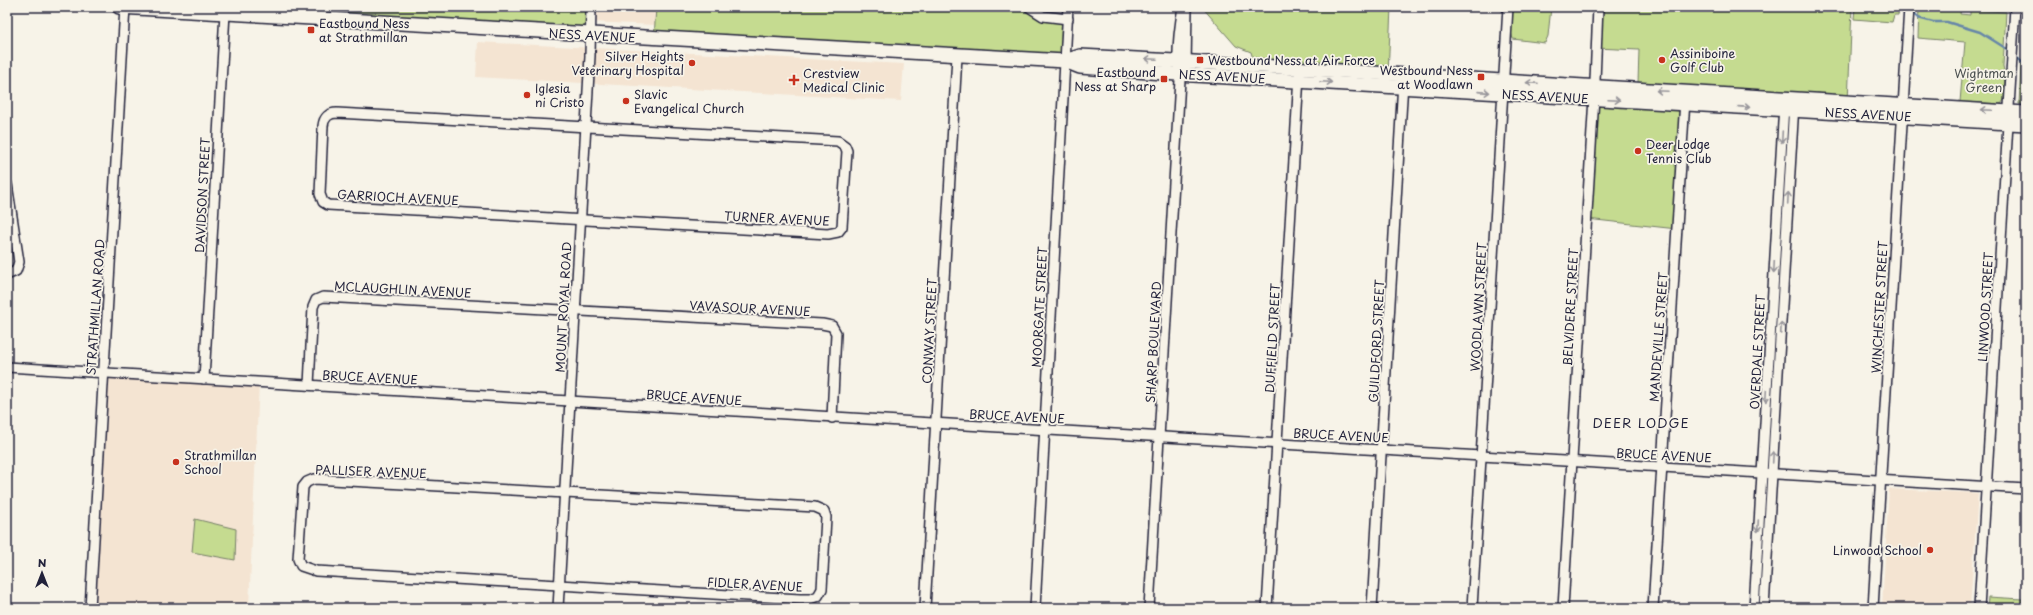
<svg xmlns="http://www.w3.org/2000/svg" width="2033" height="615" viewBox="0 0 2033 615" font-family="'Playpen Sans',sans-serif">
<rect width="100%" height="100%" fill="#f7f3e8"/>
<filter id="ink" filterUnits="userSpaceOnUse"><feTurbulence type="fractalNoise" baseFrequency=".025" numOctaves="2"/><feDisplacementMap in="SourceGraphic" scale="8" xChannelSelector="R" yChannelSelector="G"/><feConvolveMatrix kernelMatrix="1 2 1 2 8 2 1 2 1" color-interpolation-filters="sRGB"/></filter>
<g filter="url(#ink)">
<g fill="#f4e4d2">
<polygon points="591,7 656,7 655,25 591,22"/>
<polygon points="478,42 904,64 901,101 476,77"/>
<polygon points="102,373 259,382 249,608 90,608"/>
<polygon points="1889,489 1978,493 1970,608 1882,608"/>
</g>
<g fill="#c5db90" stroke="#747e66">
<polygon points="273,7 591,7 591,34 272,16"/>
<polygon points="656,7 1029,7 1068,19 1065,61 654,38"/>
<polygon points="1202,7 1391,7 1388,74 1253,59 1251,52 1236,46"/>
<polygon points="1512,7 1551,7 1548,36 1545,43 1513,39 1510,28"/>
<polygon points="1598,7 1852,7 1848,102 1638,83 1639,50 1596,48"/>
<polygon points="1855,7 1899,7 1898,15 1894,15 1892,22 1854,19"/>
<polygon points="1919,7 1961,7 1960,14 1970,15 1970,10 2006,12 2003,66 2005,75 2004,100 2001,104 1960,102 1965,42 1918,38"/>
<polygon points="2021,65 2026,65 2026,104 2019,104"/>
<polygon points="1594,99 1684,104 1677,229 1587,219"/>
<polygon points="195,519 236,529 235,560 192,552"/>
<polygon points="1988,597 2022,599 2022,608 1987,608"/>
</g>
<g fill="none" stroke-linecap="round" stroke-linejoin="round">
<g stroke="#6686a9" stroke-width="2.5">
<polyline points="1911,11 1918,18 1933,22 1947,22 1980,32 2010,51"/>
<polyline points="2015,56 2026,66"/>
</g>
<defs>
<g id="street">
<polyline points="1029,7 1043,16 1068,19"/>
<polyline points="1186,67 1187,7"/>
<path d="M337,113L838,141L845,146L847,151L842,227L838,232L828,234L328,205L323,202L320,194L323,126C324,117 329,113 337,113Z"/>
<polyline points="7,184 19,262 16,271 7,275"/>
<polyline points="7,367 2026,489"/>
<polyline points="204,379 225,13"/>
<polyline points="309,385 313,307 316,300 323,297 822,324 832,326 836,333 832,418"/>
<polygon points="314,479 815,507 824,511 826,517 822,589 818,596 810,599 800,599 316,571 301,566 298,559 303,487 307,482"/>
<polyline points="90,608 125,7"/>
<polyline points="558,608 590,56 591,7"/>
<polyline points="925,608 957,56"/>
<polyline points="1035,608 1068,7"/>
<path d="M1149,608L1180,80C1175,58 1179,30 1183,7"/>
<polyline points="1267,608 1299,76"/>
<polyline points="1372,608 1403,82"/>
<polyline points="1472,608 1508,7"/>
<polyline points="1563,608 1595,81 1598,7"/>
<polyline points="1653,608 1685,100"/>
<polyline points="1754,608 1784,105"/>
<polyline points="1764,608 1794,104"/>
<polyline points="1873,608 1909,7"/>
<polyline points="1979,608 2015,7"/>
</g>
<g id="secondary">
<polyline points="119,7 1065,61 1080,67 1177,74 2026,124"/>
<polyline points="1065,61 1080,56 1194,62 2026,113"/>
</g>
</defs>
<use href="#street" stroke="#22223b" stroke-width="12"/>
<use href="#secondary" stroke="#22223b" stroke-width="16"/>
<use href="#street" stroke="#f7f3e8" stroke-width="9"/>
<use href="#secondary" stroke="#f7f3e8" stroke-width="13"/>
</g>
<defs><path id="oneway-shaft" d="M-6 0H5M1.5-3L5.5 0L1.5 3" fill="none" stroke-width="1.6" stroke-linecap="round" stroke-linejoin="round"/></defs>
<g stroke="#97959a">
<use href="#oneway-shaft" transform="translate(1151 59) rotate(-177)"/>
<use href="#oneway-shaft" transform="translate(1326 82) rotate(3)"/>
<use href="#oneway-shaft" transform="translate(1532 83) rotate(-176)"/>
<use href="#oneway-shaft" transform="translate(1662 91) rotate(-177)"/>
<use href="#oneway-shaft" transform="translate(1484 92) rotate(4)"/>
<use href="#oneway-shaft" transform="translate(1614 100) rotate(3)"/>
<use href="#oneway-shaft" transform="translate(1744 107) rotate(4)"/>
<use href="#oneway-shaft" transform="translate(1987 110) rotate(-177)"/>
<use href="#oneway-shaft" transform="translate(1782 137) rotate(93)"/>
<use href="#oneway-shaft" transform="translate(1788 198) rotate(-87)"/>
<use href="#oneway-shaft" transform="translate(1774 267) rotate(93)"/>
<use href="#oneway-shaft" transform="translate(1781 328) rotate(-87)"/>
<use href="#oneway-shaft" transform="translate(1766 396) rotate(93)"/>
<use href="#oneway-shaft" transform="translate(1773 457) rotate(-87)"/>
<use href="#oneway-shaft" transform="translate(1758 526) rotate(93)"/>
</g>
</g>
<g fill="#c8321e" stroke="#f7f3e8" stroke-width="1.5">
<rect x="307" y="26" width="8" height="8" rx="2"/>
<rect x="1196" y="56" width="8" height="8" rx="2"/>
<circle cx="1662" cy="60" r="4"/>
<circle cx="692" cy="63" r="4"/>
<rect x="1477" y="73" width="8" height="8" rx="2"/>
<rect x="1160" y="75" width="8" height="8" rx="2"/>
<path d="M792 74h4v4h4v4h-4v4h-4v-4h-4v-4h4z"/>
<circle cx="527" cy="95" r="4"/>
<circle cx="626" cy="101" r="4"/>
<circle cx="1638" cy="151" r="4"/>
<circle cx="176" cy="462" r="4"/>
<circle cx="1930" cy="550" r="4"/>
</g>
<g text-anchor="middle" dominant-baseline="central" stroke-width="3.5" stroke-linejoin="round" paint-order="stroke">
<g font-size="12" fill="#22223b" stroke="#f7f3e8" text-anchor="start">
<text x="319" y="23">Eastbound Ness<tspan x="319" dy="14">at Strathmillan</tspan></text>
<text x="1670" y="53">Assiniboine<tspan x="1670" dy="14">Golf Club</tspan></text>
<text x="684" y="56" text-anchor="end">Silver Heights<tspan x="684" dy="14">Veterinary Hospital</tspan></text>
<text x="1208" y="60">Westbound Ness at Air Force</text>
<text x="1473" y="70" text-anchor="end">Westbound Ness<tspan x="1473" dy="14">at Woodlawn</tspan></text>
<text x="1156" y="72" text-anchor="end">Eastbound<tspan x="1156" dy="14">Ness at Sharp</tspan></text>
<text x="803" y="73">Crestview<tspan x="803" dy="14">Medical Clinic</tspan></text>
<text x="535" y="88">Iglesia<tspan x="535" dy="14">ni Cristo</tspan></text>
<text x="634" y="94">Slavic<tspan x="634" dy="14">Evangelical Church</tspan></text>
<text x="1646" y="144">Deer Lodge<tspan x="1646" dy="14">Tennis Club</tspan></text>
<text x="184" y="455">Strathmillan<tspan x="184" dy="14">School</tspan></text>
<text x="1922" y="550" text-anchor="end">Linwood School</text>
</g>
<g font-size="12" fill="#22223b" stroke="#f7f3e8">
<text transform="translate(592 35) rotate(3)">NESS AVENUE</text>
<text transform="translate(1222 76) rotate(3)">NESS AVENUE</text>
<text transform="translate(1545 96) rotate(3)">NESS AVENUE</text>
<text transform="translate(1868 114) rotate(3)">NESS AVENUE</text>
<text transform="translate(202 195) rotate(-87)">DAVIDSON STREET</text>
<text transform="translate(398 197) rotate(3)">GARRIOCH AVENUE</text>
<text transform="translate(777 218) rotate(3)">TURNER AVENUE</text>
<text transform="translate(403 289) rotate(3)">MCLAUGHLIN AVENUE</text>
<text transform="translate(95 307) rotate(-86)">STRATHMILLAN ROAD</text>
<text transform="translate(563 307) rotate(-87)">MOUNT ROYAL ROAD</text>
<text transform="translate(1039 307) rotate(-87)">MOORGATE STREET</text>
<text transform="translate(1478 307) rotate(-87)">WOODLAWN STREET</text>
<text transform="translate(1570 307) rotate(-87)">BELVIDERE STREET</text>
<text transform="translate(1879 307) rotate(-87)">WINCHESTER STREET</text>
<text transform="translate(1985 307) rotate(-87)">LINWOOD STREET</text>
<text transform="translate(750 308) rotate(3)">VAVASOUR AVENUE</text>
<text transform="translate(929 331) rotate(-87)">CONWAY STREET</text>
<text transform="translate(1658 337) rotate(-86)">MANDEVILLE STREET</text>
<text transform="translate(1272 338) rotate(-87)">DUFFIELD STREET</text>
<text transform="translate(1376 341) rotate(-87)">GUILDFORD STREET</text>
<text transform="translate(1153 342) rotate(-87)">SHARP BOULEVARD</text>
<text transform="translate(1757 352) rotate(-87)">OVERDALE STREET</text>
<text transform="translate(370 377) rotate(3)">BRUCE AVENUE</text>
<text transform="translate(694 397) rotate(4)">BRUCE AVENUE</text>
<text transform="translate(1017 416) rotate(3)">BRUCE AVENUE</text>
<text transform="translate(1341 435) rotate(3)">BRUCE AVENUE</text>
<text transform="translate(1664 455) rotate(3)">BRUCE AVENUE</text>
<text transform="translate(371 471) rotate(2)">PALLISER AVENUE</text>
<text transform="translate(755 584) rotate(3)">FIDLER AVENUE</text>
</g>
<g font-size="12" fill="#4b5050" stroke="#f7f3e8">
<text x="1984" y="73">Wightman<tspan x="1984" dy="14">Green</tspan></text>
</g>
<g font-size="13" letter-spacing="1" fill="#22223b" stroke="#f7f3e8">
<text x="1641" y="422">DEER LODGE</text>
</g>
</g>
<rect width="2033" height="615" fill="none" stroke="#f7f3e8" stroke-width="24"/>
<rect x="12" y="12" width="2009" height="591" fill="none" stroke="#22223b" stroke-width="1.5" filter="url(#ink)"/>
<g transform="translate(42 573)" stroke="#f7f3e8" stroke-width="3" paint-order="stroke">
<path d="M0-3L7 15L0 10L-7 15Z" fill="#22223b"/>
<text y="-6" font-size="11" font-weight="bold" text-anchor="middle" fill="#22223b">N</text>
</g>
</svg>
